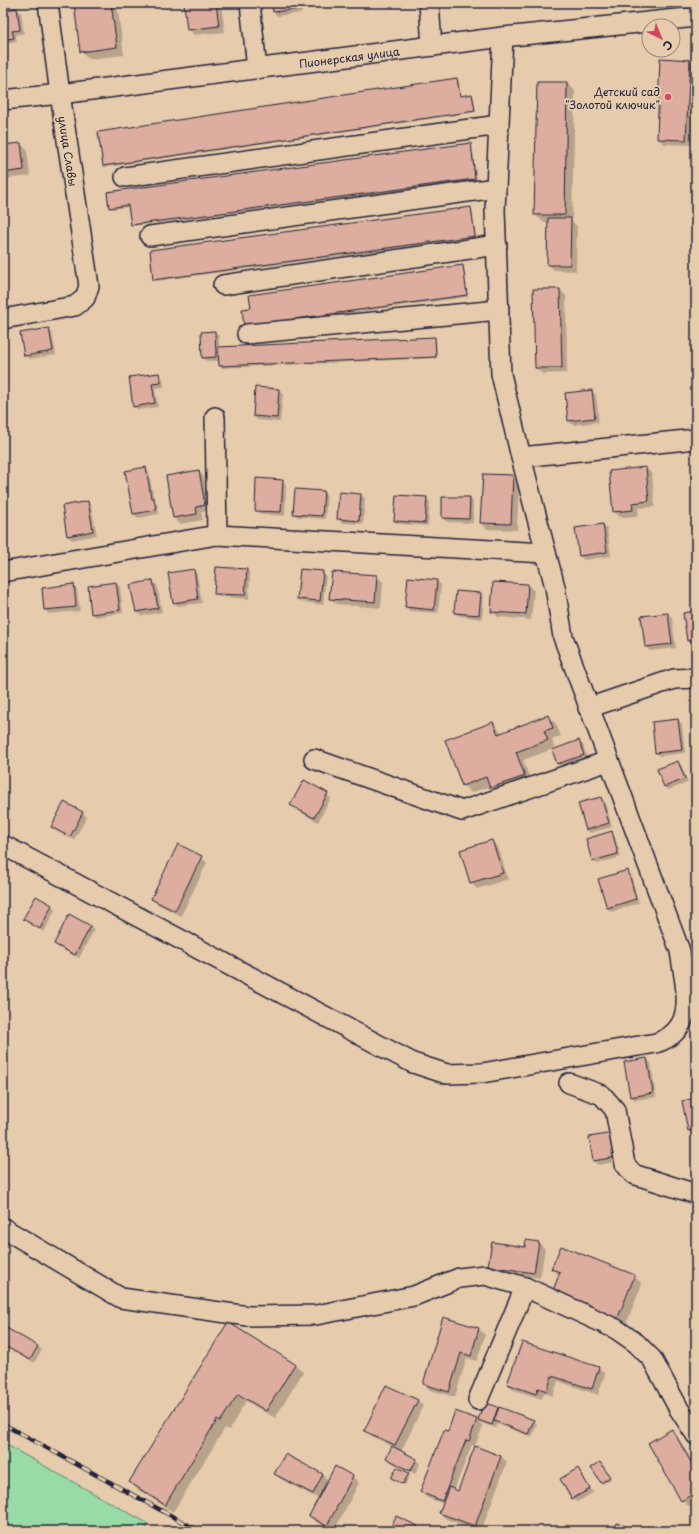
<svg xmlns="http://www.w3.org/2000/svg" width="699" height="1534" viewBox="0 0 699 1534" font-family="'Playpen Sans',sans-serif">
<rect width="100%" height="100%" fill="#e6ccad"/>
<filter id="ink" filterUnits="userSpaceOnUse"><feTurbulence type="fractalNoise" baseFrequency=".025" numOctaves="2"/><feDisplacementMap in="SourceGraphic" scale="8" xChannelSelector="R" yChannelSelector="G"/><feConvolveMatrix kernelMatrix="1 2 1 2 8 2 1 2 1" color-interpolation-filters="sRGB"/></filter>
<g filter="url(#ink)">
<polygon fill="#99dba6" stroke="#5e7e70" points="3,1443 147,1523 146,1531 3,1531"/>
<g fill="#0003">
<polygon points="75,3 117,3 124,55 89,59 81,51"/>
<polygon points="185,3 221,3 225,32 194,35 188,29"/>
<polygon points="273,3 301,3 302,13 277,16 274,12"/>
<polygon points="378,3 408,3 408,4 381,6"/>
<polygon points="17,9 21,13 24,33 16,35 17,42 3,44 3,12"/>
<polygon points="690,61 696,67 692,145 664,144 658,138"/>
<polygon points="457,79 459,81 461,97 472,95 474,97 476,112 106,167 104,166"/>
<polygon points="567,83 575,91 572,221 577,226 576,271 554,270 548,264 549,222 543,222 535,214"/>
<polygon points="21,144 27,150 30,176 3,179 3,146"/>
<polygon points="470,144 472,145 477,180 134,226 132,225 130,207 112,209 110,208"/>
<polygon points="470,208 472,209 476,238 156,281 154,279"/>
<polygon points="463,266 464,268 468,297 247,327"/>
<polygon points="560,290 566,296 567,373 542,374 536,368"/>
<polygon points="48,329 52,333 56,355 29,359 25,355"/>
<polygon points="215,332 219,336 219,348 434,338 436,340 437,358 222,368 220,366 220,361 207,361 203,358"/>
<polygon points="159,374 163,378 164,387 155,388 158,407 138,410 134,406"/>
<polygon points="279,390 283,394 280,422 257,420 254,416"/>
<polygon points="592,391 596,395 599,422 573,425 569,421"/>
<polygon points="145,468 149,472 154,500 157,503 159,514 138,518 134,514 126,471"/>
<polygon points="646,468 652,474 655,507 638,508 639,516 620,517 614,511"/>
<polygon points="198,471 204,477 210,511 201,512 203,520 180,524 174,518"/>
<polygon points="484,475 513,476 519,482 517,530 487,529 481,523"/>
<polygon points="282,480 286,484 285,516 260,514 256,510"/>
<polygon points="323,492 327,496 325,519 298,517 294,513"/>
<polygon points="361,495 365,498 363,524 342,523 338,519"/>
<polygon points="426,498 430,502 428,526 399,524 395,520"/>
<polygon points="443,498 469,498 473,502 473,523 447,522 443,518"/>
<polygon points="87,502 91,506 97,535 72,540 68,536"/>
<polygon points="603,525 607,529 611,556 584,560 580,556"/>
<polygon points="193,570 197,574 202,603 178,606 174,602"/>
<polygon points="246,570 250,574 249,599 219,597 215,593"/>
<polygon points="322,572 326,576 323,605 302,602 298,599"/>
<polygon points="377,576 383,582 381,608 336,604 330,598"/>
<polygon points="437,581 441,585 438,613 410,611 406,607"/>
<polygon points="153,582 157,585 162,612 141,616 137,612 132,586"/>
<polygon points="116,583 120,587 123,613 96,617 92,613"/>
<polygon points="74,585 77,589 80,611 49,614 45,610"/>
<polygon points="528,585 534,591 531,620 498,617 492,611"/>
<polygon points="480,594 484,598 482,619 459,616 455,613"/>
<polygon points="696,612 696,644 692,645 688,641"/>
<polygon points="668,614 672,618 676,648 650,651 646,647 642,617"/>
<polygon points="548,716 556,724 561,736 552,739 555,750 579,741 583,745 587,758 562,767 558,764 553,749 523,760 532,784 499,796 490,786 471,793 463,785 493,723 502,733"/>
<polygon points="678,720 682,724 685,753 660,756 656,753"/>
<polygon points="678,762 682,766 688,783 668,790 664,786"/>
<polygon points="327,794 331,798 318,822 295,809 291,805"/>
<polygon points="601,798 605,802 612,827 590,833 586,829"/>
<polygon points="64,804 83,813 87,817 74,840 56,831 52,827"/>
<polygon points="612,833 615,837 621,857 597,864 593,860"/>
<polygon points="492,841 498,847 508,879 477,889 471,883"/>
<polygon points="201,856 207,863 181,916 159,905 153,899"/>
<polygon points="627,872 631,875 639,903 611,912 607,908 599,880"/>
<polygon points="36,898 52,906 55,910 44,932 28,923 24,919"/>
<polygon points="90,927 94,930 79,958 59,948 55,944"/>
<polygon points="647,1059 651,1063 656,1097 635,1100 631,1096"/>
<polygon points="696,1099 696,1134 693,1135 689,1131"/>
<polygon points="590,1138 620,1161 598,1165 594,1161"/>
<polygon points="527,1241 539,1243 545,1249 540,1278 496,1271 490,1265 526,1248"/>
<polygon points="552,1269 634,1276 642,1284 625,1327 560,1276"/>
<polygon points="228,1323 295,1364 303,1372 275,1418 246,1401 229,1430 225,1428 173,1512 138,1490 130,1482"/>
<polygon points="3,1327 38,1346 42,1350 34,1363 3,1346"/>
<polygon points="479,1329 485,1335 477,1361 467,1358 455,1397 430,1390 424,1384"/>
<polygon points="522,1343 599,1368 605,1374 598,1395 558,1381 553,1396 544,1393 542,1399 514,1390 508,1384"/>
<polygon points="417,1400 423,1406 401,1452 417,1460 420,1464 415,1474 391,1462 387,1458 393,1447 372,1436 366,1430"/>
<polygon points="485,1403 533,1420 537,1424 532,1437 497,1424 496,1428 479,1422 483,1426 475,1446 472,1445 454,1490 459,1492 501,1456 507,1462 481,1531 478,1531 446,1519 440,1513 444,1504 427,1498 421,1492 448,1432 476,1420 479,1422"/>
<polygon points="672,1431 678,1437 696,1468 696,1502 688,1506 682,1500"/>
<polygon points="286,1455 323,1475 329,1481 336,1468 353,1477 359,1483 334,1531 316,1522 310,1516 319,1499 282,1480 276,1474"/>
<polygon points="602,1465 611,1479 603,1484 602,1482"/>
<polygon points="578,1470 581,1474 593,1493 577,1502 573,1499 561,1479"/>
<polygon points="408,1474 410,1475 405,1485 392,1478"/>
<polygon points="417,1527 421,1531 390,1531"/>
</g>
<g fill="#ddae9f" stroke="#22223b">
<polygon points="74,3 111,3 117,47 80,52"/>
<polygon points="184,3 216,3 219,26 187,30"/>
<polygon points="272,3 298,3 299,9 273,12"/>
<polygon points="17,8 20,30 12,31 14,38 3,40 3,11"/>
<polygon points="660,58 690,60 686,140 657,139"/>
<polygon points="457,78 460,96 472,94 475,111 103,166 98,132"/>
<polygon points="537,82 567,82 565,215 534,215"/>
<polygon points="21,143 24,170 3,173 3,145"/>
<polygon points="471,143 475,179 131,225 128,205 109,208 107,192"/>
<polygon points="471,207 475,236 153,280 150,250"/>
<polygon points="548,218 571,218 570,265 547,265"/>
<polygon points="463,265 467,295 244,326 242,309 251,308 249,295"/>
<polygon points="533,289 560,289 562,368 535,368"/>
<polygon points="49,328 53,351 24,356 20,333"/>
<polygon points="215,331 216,357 202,358 201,332"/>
<polygon points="435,337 436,357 219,366 218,347"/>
<polygon points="159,373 161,383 152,384 155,403 133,407 129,377"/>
<polygon points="255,387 279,389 277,418 253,416"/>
<polygon points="592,390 595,418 568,421 565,393"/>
<polygon points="146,467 151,498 154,498 156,510 133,514 125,471"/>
<polygon points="646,467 649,501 632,503 633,510 613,512 609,471"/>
<polygon points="199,470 205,505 196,507 197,514 173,518 166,476"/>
<polygon points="483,474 513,475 511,524 480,523"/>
<polygon points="256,478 283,480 281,512 255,511"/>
<polygon points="295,489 324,491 322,516 293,514"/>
<polygon points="339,492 361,494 359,521 337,519"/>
<polygon points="396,495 427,497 425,523 394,521"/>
<polygon points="442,497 470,497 469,519 442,518"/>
<polygon points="88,501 93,531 67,536 62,506"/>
<polygon points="603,524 607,552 579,556 575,528"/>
<polygon points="216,567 247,569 245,595 214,594"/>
<polygon points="194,569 198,599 173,603 168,573"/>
<polygon points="300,569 323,571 320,601 297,599"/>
<polygon points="332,572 377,575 375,602 329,599"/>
<polygon points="408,577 437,580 434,610 405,607"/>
<polygon points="153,580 158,608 136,612 130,585"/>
<polygon points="116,582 120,610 91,614 88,586"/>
<polygon points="493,582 528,584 526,614 491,612"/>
<polygon points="74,584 76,607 44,610 42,588"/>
<polygon points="456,591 481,593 479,615 454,613"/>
<polygon points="696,611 696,640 687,641 683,613"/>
<polygon points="668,613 672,644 645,647 641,616"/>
<polygon points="548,715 553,728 544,731 548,740 516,752 525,776 490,788 486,777 462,786 445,740 493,722 498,734"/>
<polygon points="678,719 682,750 655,753 652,722"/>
<polygon points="579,740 584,755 557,764 552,750"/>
<polygon points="678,761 685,779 664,787 657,769"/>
<polygon points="304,780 328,793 314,818 290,805"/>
<polygon points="601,797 609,823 586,830 578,803"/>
<polygon points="64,802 83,812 70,837 51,827"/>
<polygon points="612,831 618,854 592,861 586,839"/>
<polygon points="492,840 503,873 470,883 460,850"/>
<polygon points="178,844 202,856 175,911 151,899"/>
<polygon points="628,870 636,899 607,908 598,879"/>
<polygon points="36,896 52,905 40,929 23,919"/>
<polygon points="69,914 91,926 75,955 54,944"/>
<polygon points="647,1058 653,1093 630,1097 624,1062"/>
<polygon points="696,1098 696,1129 688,1131 682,1101"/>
<polygon points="613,1133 616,1157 593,1161 589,1137"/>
<polygon points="526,1240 539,1242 534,1273 488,1266 492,1242 525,1247"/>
<polygon points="561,1246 635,1275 617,1320 552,1293 560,1272 551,1269"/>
<polygon points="443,1317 479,1328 471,1356 461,1353 449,1392 423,1384"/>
<polygon points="228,1322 295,1364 266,1411 238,1394 220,1422 217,1420 165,1505 129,1482"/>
<polygon points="3,1326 38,1346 30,1360 3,1345"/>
<polygon points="522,1342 599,1367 592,1389 552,1376 547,1391 538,1388 536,1394 507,1384"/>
<polygon points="386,1385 418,1400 395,1445 364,1431"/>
<polygon points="484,1402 498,1407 492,1425 478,1420"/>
<polygon points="499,1407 534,1420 528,1434 494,1421"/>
<polygon points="455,1411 477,1419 469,1441 466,1440 442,1501 420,1492 444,1430 448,1431"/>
<polygon points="672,1429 696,1471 696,1492 681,1501 648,1443"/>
<polygon points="392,1446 417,1459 410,1471 386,1458"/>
<polygon points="475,1446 501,1456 475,1526 439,1513 449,1487 458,1491"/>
<polygon points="285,1454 323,1474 313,1494 274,1474"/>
<polygon points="600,1462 610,1477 601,1483 591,1468"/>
<polygon points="335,1466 353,1476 327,1526 309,1516"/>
<polygon points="397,1467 409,1473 403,1484 391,1478"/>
<polygon points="578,1468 590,1489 572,1499 560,1479"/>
<polygon points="396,1516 418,1526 415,1531 389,1531"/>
<polygon points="616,1523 628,1527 626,1531 613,1531"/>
</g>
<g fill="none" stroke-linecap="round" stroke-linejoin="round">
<defs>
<g id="minor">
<polyline points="250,3 257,69"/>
<polyline points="429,3 432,46"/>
<path id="s1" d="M3,100L60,94L503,37L696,17"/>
<polyline points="125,177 499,125"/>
<polyline points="150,236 496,188"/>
<polyline points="223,285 497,245"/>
<polyline points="3,319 75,306 85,298 89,286 60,94 48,3"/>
<polyline points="247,334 499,310"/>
<polyline points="215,417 217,535"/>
<polyline points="521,457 696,439"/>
<polyline points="3,572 217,535 546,553"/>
<polyline points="588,708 674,679 696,678"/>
<polyline points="314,759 462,811 608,761"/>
<path d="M3,845L413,1063L447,1074L482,1073L656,1043C699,1029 685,987 680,951L563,637L555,587L521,457L501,374L495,210L503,37"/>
<polyline points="569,1083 602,1095 615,1110 625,1164 633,1174 696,1194"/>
<polyline points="3,1228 121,1298 248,1316 316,1315 414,1296 459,1278 485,1275 525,1287"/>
<polyline points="478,1400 525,1287 616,1329 636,1343 652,1359 679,1409 696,1435"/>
</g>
</defs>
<use href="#minor" stroke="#22223b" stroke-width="22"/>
<use href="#minor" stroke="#e6ccad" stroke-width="19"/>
<defs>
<polyline id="rail" points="3,1424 199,1531"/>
</defs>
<use href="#rail" stroke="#22223b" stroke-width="4.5"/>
<use href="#rail" stroke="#e6ccad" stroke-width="3" stroke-dasharray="9" stroke-linecap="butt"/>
</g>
</g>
<circle fill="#d1495b" stroke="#e6ccad" stroke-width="1.5" cx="668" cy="97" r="4"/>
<g text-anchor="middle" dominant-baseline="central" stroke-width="4" stroke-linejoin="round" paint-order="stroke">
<g font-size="11" fill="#22223b" stroke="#e6ccad">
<text stroke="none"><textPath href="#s1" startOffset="349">Пионерская улица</textPath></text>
<text transform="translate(68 151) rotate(81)">улица Славы</text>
</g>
<g font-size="11" fill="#22223b" stroke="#e6ccad" text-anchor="end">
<text x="660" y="91">Детский сад<tspan x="660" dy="13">"Золотой ключик"</tspan></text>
</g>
</g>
<rect width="699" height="1534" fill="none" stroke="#e6ccad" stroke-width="16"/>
<rect x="8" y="8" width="683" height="1518" fill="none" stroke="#22223b" stroke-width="1.5" filter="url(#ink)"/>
<g transform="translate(661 38) rotate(137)"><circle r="19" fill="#e6ccad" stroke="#98887f"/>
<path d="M0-3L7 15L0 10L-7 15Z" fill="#d1495b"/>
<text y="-6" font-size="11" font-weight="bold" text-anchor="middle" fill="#22223b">С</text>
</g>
</svg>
